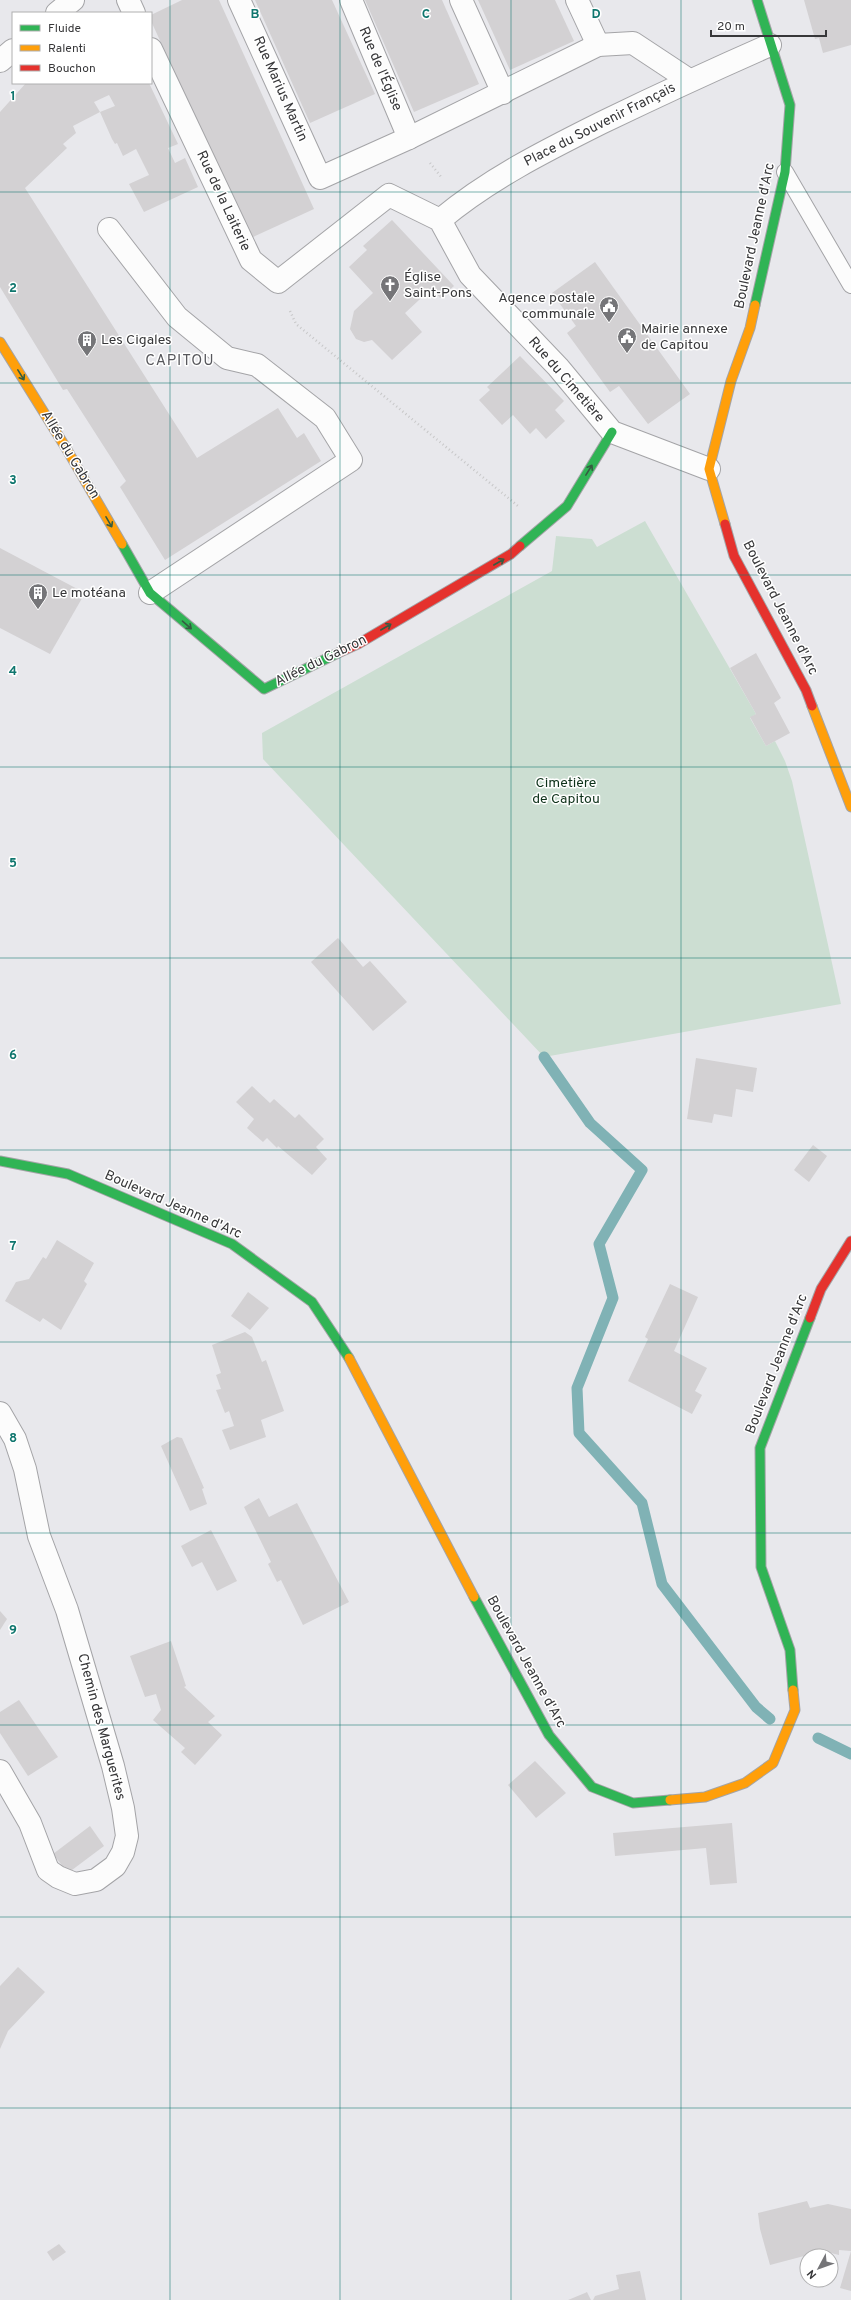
<svg xmlns="http://www.w3.org/2000/svg" width="851" height="2300" viewBox="0 0 851 2300" font-family="Overpass,sans-serif">
<rect width="100%" height="100%" fill="#e8e8ec"/>
<polygon fill="#ccded2" points="645,521 756,714 750,718 766,746 775,741 785,761 792,781 841,1004 544,1057 263,759 262,733 552,571 556,536 592,539 597,547"/>
<g fill="none" stroke-linecap="round" stroke-linejoin="round">
<g stroke="#80b2b5" stroke-width="11">
<polyline points="544,1057 590,1123 642,1170 599,1244 613,1298 577,1388 579,1433 642,1503 662,1584 756,1707 770,1719"/>
<polyline points="818,1738 851,1754"/>
</g>
</g>
<g fill="#d3d1d3">
<polygon points="182,0 219,0 314,209 251,238 151,21 151,15"/>
<polygon points="255,0 332,0 375,94 310,123"/>
<polygon points="365,0 442,0 479,84 414,112"/>
<polygon points="478,0 555,0 574,41 510,70"/>
<polygon points="804,0 851,0 851,45 823,53 819,38 815,39"/>
<polygon points="26,83 149,83 178,144 168,148 175,163 185,158 198,187 144,212 129,184 149,175 136,149 123,156 117,143 115,144 112,139 100,112 115,106 109,95 94,102 100,112 73,126 76,133 63,144 67,148 25,188 197,458 278,408 297,438 304,433 321,461 165,560 120,487 126,481 67,389 63,390 0,287 0,112"/>
<polygon points="392,220 454,286 440,298 432,288 405,313 422,332 392,360 372,340 364,342 356,339 350,329 354,311 373,293 349,267 367,250 363,246"/>
<polygon points="595,262 690,394 648,424 619,386 610,392 567,333 576,326 552,293"/>
<polygon points="520,356 564,401 555,410 565,421 546,439 536,428 530,434 513,415 502,425 479,400 490,390 487,387"/>
<polygon points="0,548 85,593 50,654 0,628"/>
<polygon points="756,653 781,698 774,703 790,733 766,746 750,717 756,714 730,668"/>
<polygon points="338,938 363,967 370,961 407,1002 373,1031 311,962"/>
<polygon points="696,1058 757,1068 753,1092 736,1089 732,1117 714,1114 712,1123 687,1119"/>
<polygon points="252,1086 270,1103 274,1099 295,1118 299,1114 324,1139 316,1147 327,1159 312,1175 278,1146 277,1148 267,1138 263,1142 247,1128 254,1119 236,1102"/>
<polygon points="813,1145 827,1156 809,1182 794,1170"/>
<polygon points="57,1240 94,1263 84,1281 87,1284 61,1330 43,1318 40,1322 5,1301 16,1282 29,1279 43,1257 46,1259"/>
<polygon points="670,1284 698,1297 674,1351 707,1368 695,1391 702,1395 692,1414 628,1381 648,1339 645,1337"/>
<polygon points="248,1292 269,1308 250,1330 231,1316"/>
<polygon points="245,1332 252,1337 262,1362 266,1360 284,1411 261,1420 266,1437 230,1450 222,1430 234,1426 229,1411 225,1413 216,1390 221,1389 216,1375 221,1373 212,1345"/>
<polygon points="177,1437 182,1438 204,1488 202,1489 207,1504 190,1511 161,1446"/>
<polygon points="259,1498 269,1517 297,1503 349,1602 303,1625 281,1580 277,1582 268,1564 271,1562 244,1507"/>
<polygon points="211,1530 237,1581 217,1591 202,1562 192,1567 181,1546"/>
<polygon points="0,1611 7,1619 0,1630"/>
<polygon points="171,1641 186,1686 184,1687 215,1716 208,1722 222,1735 195,1765 181,1752 185,1748 153,1720 161,1710 156,1694 145,1697 130,1656"/>
<polygon points="19,1700 58,1757 28,1776 0,1733 0,1712"/>
<polygon points="535,1761 566,1793 536,1818 508,1785"/>
<polygon points="732,1823 737,1883 710,1885 706,1848 615,1856 613,1833"/>
<polygon points="90,1826 104,1846 68,1873 53,1854"/>
<polygon points="18,1967 45,1992 8,2031 0,2049 0,1986"/>
<polygon points="807,2201 810,2208 828,2204 851,2209 851,2251 839,2250 839,2255 823,2251 770,2265 760,2229 758,2213"/>
<polygon points="59,2244 66,2252 53,2261 47,2252"/>
<polygon points="851,2251 851,2291 840,2288"/>
<polygon points="640,2271 646,2300 593,2300 595,2296 619,2289 616,2275"/>
<polygon points="587,2292 591,2300 568,2300 585,2293"/>
</g>
<g fill="none" stroke-linecap="round" stroke-linejoin="round">
<defs>
<polyline id="lane" points="785,172 851,285"/>
<g id="street">
<polyline points="128,0 134,13"/>
<polyline points="239,0 320,178 409,138 598,45 633,43 689,80"/>
<polyline points="351,0 409,138"/>
<polyline points="461,0 503,93"/>
<polyline points="577,0 598,45"/>
<polyline points="57,13 73,0"/>
<polyline points="151,49 251,260 278,282 389,195 440,220 470,275 558,367 612,432 709,469"/>
<polyline points="0,61 13,50"/>
<path d="M440,220C489,179 545,151 601,123C657,96 713,70 770,45"/>
<polyline points="109,229 177,317 227,358 257,365 325,418 351,460 150,593"/>
<polyline points="0,1413 15,1439 25,1469 39,1536 67,1610 113,1766 123,1808 127,1836 123,1852 115,1866 96,1880 75,1884 58,1877 48,1870 30,1823 0,1771"/>
</g>
<g id="fast">
<polyline points="755,305 785,172 790,105 757,0"/>
<polyline points="122,544 150,593 264,689 338,653"/>
<polyline points="520,546 567,506 612,432"/>
<polyline points="0,1161 68,1174 232,1244 312,1302 349,1358"/>
<polyline points="474,1597 549,1735 592,1787 633,1803 670,1800"/>
<polyline points="793,1690 790,1650 761,1567 760,1448 810,1318"/>
</g>
<g id="slow">
<polyline points="0,342 66,448 122,544"/>
<polyline points="725,524 709,469 731,381 750,328 755,305"/>
<polyline points="812,706 851,807"/>
<polyline points="349,1358 474,1597"/>
<polyline points="670,1800 705,1797 745,1783 773,1763 795,1710 793,1690"/>
</g>
<g id="jam">
<polyline points="725,524 734,556 806,690 812,706"/>
<polyline points="338,653 358,644 511,554 520,546"/>
<polyline points="810,1318 821,1289 851,1241"/>
</g>
</defs>
<use href="#lane" stroke="#a4a4a7" stroke-width="18"/>
<use href="#street" stroke="#a4a4a7" stroke-width="24"/>
<use href="#fast" stroke="#a4a4a7" stroke-width="11"/>
<use href="#slow" stroke="#a4a4a7" stroke-width="11"/>
<use href="#jam" stroke="#a4a4a7" stroke-width="11"/>
<g stroke="#c7c7c8" stroke-width="2.5" stroke-dasharray="1 3" stroke-linecap="butt">
<polyline points="430,163 442,178"/>
<polyline points="290,311 296,324 518,506"/>
</g>
<use href="#lane" stroke="#fcfcfc" stroke-width="16"/>
<use href="#street" stroke="#fcfcfc" stroke-width="22"/>
<use href="#fast" stroke="#30b455" stroke-width="9"/>
<use href="#slow" stroke="#ff9f0a" stroke-width="9"/>
<use href="#jam" stroke="#e5322d" stroke-width="9"/>
</g>
<defs><path id="oneway-shaft" d="M-6 0H5M1.5-3L5.5 0L1.5 3" fill="none" stroke-width="1.6" stroke-linecap="round" stroke-linejoin="round"/></defs>
<g stroke="#355c41">
<use href="#oneway-shaft" transform="translate(21 375) rotate(58)"/>
<use href="#oneway-shaft" transform="translate(589 470) rotate(-58)"/>
<use href="#oneway-shaft" transform="translate(109 522) rotate(60)"/>
<use href="#oneway-shaft" transform="translate(499 562) rotate(-30)"/>
<use href="#oneway-shaft" transform="translate(187 625) rotate(41)"/>
<use href="#oneway-shaft" transform="translate(386 627) rotate(-30)"/>
</g>
<path fill="none" stroke="#0f766e" stroke-width="1" stroke-opacity="0.55" d="M170,0V2300M340,0V2300M511,0V2300M681,0V2300M0,192H851M0,383H851M0,575H851M0,767H851M0,958H851M0,1150H851M0,1342H851M0,1533H851M0,1725H851M0,1917H851M0,2108H851"/>
<defs>
<symbol id="church-pin" viewBox="-11 -11 22 30"><path d="M0 17L-7.5 6A9.5 9.5 0 1 1 7.5 6Z" fill="#757578" stroke="#fff"/><path d="M-1.2-6h2.4v3.5h3.3v2.4h-3.3V6h-2.4V-.1h-3.3v-2.4h3.3Z" fill="#fff"/></symbol>
<symbol id="civic-pin" viewBox="-11 -11 22 30"><path d="M0 17L-7.5 6A9.5 9.5 0 1 1 7.5 6Z" fill="#757578" stroke="#fff"/><path d="M-.6-6.5H3V-4.5H.6V-3L4-1V1h2V6H-6V1h2V-1L-.6-3ZM-1.2 2.5V6h2.4V2.5Z" fill="#fff"/></symbol>
<symbol id="building-pin" viewBox="-11 -11 22 30"><path d="M0 17L-7.5 6A9.5 9.5 0 1 1 7.5 6Z" fill="#757578" stroke="#fff"/><path d="M-4-6H4V6H1V3H-1V6H-4ZM-2.5-4.3h1.7v1.8h-1.7ZM.8-4.3h1.7v1.8H.8ZM-2.5-1h1.7V.8h-1.7ZM.8-1h1.7V.8H.8Z" fill="#fff"/></symbol>
</defs>
<g fill-rule="evenodd">
<use href="#church-pin" x="379" y="274" width="22" height="30"/>
<use href="#civic-pin" x="598" y="295" width="22" height="30"/>
<use href="#civic-pin" x="616" y="326" width="22" height="30"/>
<use href="#building-pin" x="76" y="329" width="22" height="30"/>
<use href="#building-pin" x="27" y="582" width="22" height="30"/>
</g>
<g text-anchor="middle" dominant-baseline="central" stroke-width="3" stroke-linejoin="round" paint-order="stroke">
<g font-size="14" fill="#373739" stroke="#fff">
<text transform="translate(380 69) rotate(67)">Rue de l'Église</text>
<text transform="translate(280 89) rotate(66)">Rue Marius Martin</text>
<text transform="translate(600 125) rotate(-27)">Place du Souvenir Français</text>
<text transform="translate(223 201) rotate(65)">Rue de la Laiterie</text>
<text transform="translate(755 236) rotate(-78)">Boulevard Jeanne d'Arc</text>
<text transform="translate(566 380) rotate(49)">Rue du Cimetière</text>
<text transform="translate(70 455) rotate(59)">Allée du Gabron</text>
<text transform="translate(780 608) rotate(63)">Boulevard Jeanne d'Arc</text>
<text transform="translate(321 661) rotate(-26)">Allée du Gabron</text>
<text transform="translate(173 1205) rotate(24)">Boulevard Jeanne d'Arc</text>
<text transform="translate(777 1364) rotate(-69)">Boulevard Jeanne d'Arc</text>
<text transform="translate(526 1662) rotate(61)">Boulevard Jeanne d'Arc</text>
<text transform="translate(101 1727) rotate(75)">Chemin des Marguerites</text>
</g>
<g font-size="14" fill="#373739" stroke="#fff" text-anchor="start">
<text x="404" y="277">Église<tspan x="404" dy="16">Saint-Pons</tspan></text>
<text x="595" y="298" text-anchor="end">Agence postale<tspan x="595" dy="16">communale</tspan></text>
<text x="641" y="329">Mairie annexe<tspan x="641" dy="16">de Capitou</tspan></text>
<text x="101" y="340">Les Cigales</text>
<text x="52" y="593">Le motéana</text>
</g>
<g font-size="14" fill="#0d3119" stroke="#fff">
<text x="566" y="783">Cimetière<tspan x="566" dy="16">de Capitou</tspan></text>
</g>
<g font-size="15" letter-spacing="1" fill="#57575c" stroke="#fff">
<text x="180" y="361">CAPITOU</text>
</g>
</g>
<g font-size="13" text-anchor="middle" font-weight="bold" fill="#0f766e" stroke="#fff" stroke-width="3" stroke-linejoin="round" paint-order="stroke">
<text x="255" y="18">B</text>
<text x="426" y="18">C</text>
<text x="596" y="18">D</text>
<text x="13" y="100">1</text>
<text x="13" y="292">2</text>
<text x="13" y="484">3</text>
<text x="13" y="675">4</text>
<text x="13" y="867">5</text>
<text x="13" y="1059">6</text>
<text x="13" y="1250">7</text>
<text x="13" y="1442">8</text>
<text x="13" y="1634">9</text>
</g>
<rect x="12" y="12" width="140" height="72" fill="#ffffff" stroke="#afafb0"/>
<rect x="20" y="25" width="20" height="6" fill="#30b455" stroke="#afafb0"/>
<text x="48" y="32" font-size="12" fill="#373739">Fluide</text>
<rect x="20" y="45" width="20" height="6" fill="#ff9f0a" stroke="#afafb0"/>
<text x="48" y="52" font-size="12" fill="#373739">Ralenti</text>
<rect x="20" y="65" width="20" height="6" fill="#e5322d" stroke="#afafb0"/>
<text x="48" y="72" font-size="12" fill="#373739">Bouchon</text>
<g transform="translate(819 2268) rotate(229)"><circle r="19" fill="#ffffff" stroke="#afafb0"/>
<path d="M0-3L7 15L0 10L-7 15Z" fill="#757578"/>
<text y="-6" font-size="11" font-weight="bold" text-anchor="middle" fill="#373739">N</text>
</g>
<path d="M711 30v6h115v-6" fill="none" stroke="#373739" stroke-width="2"/>
<text x="717" y="30" font-size="12" fill="#373739" stroke="#ffffff" stroke-width="3" paint-order="stroke">20 m</text>
</svg>
